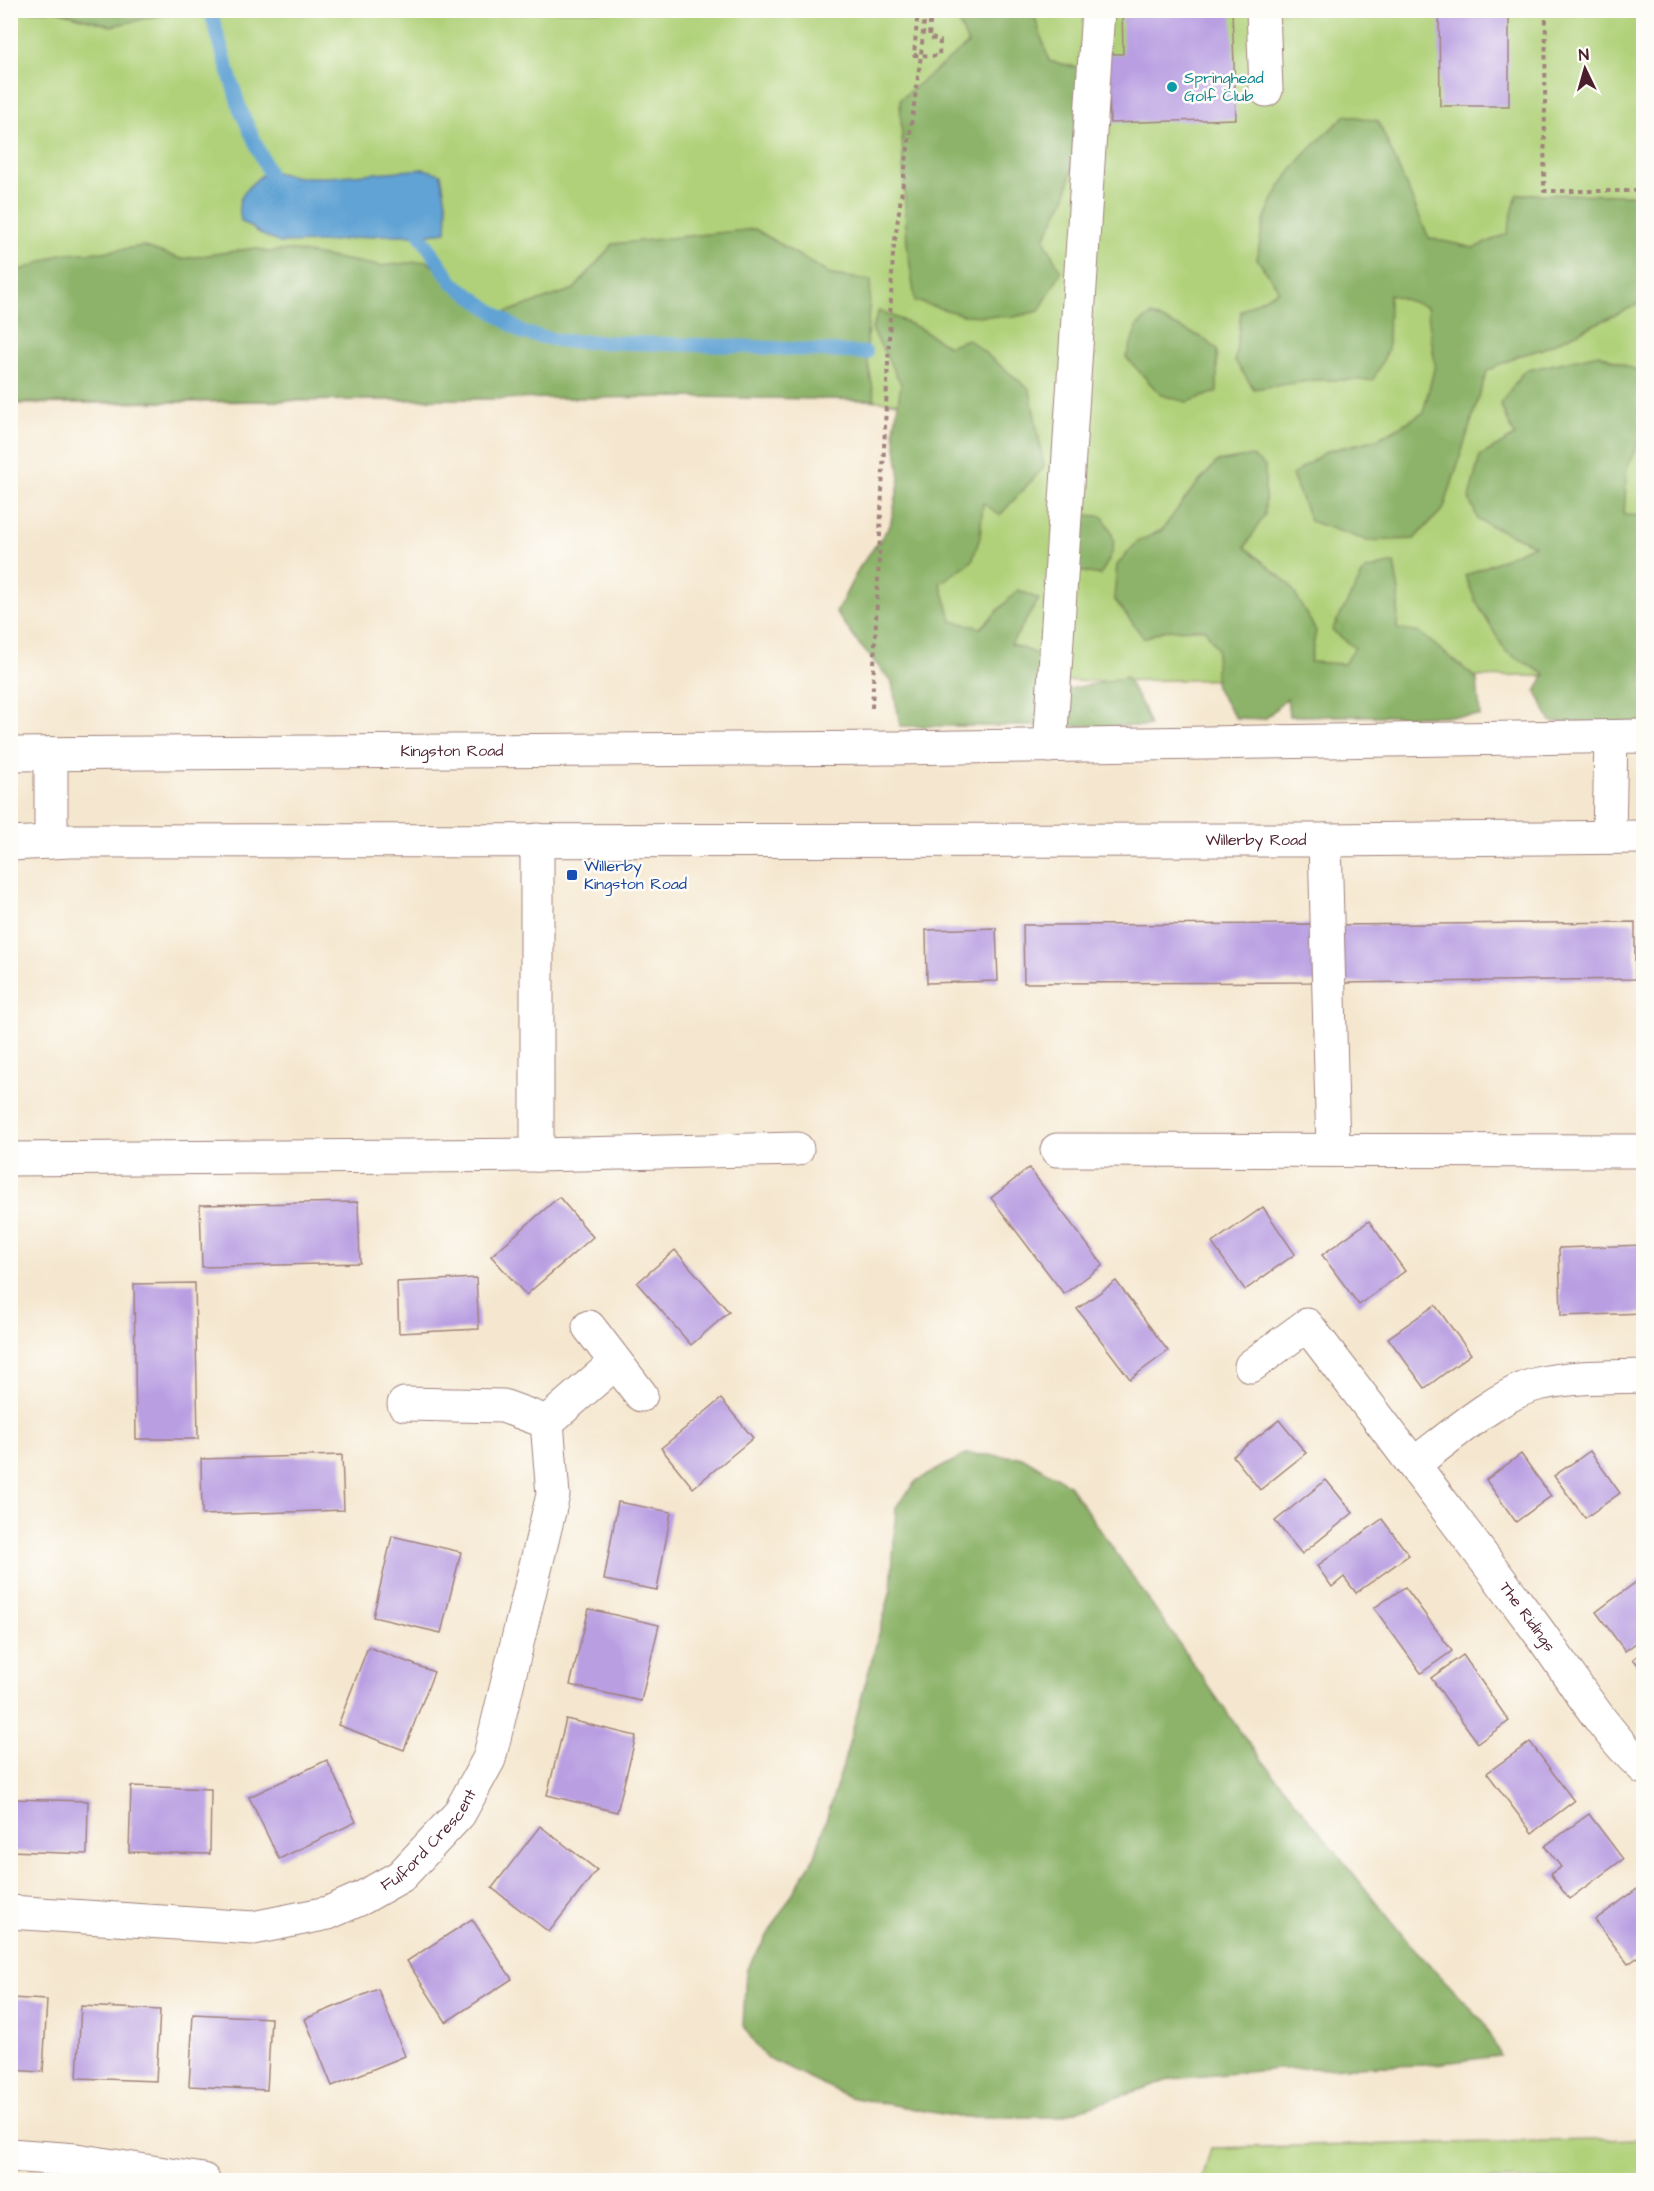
<svg xmlns="http://www.w3.org/2000/svg" width="1654" height="2191" viewBox="0 0 1654 2191" font-family="'Architects Daughter',sans-serif">
<rect width="100%" height="100%" fill="#fdfcf7"/>
<filter id="ink" filterUnits="userSpaceOnUse"><feTurbulence type="fractalNoise" baseFrequency=".0167" numOctaves="2"/><feDisplacementMap in="SourceGraphic" scale="12" xChannelSelector="R" yChannelSelector="G"/><feConvolveMatrix kernelMatrix="1 2 1 2 8 2 1 2 1" color-interpolation-filters="sRGB"/></filter>
<filter id="wash" filterUnits="userSpaceOnUse"><feTurbulence type="fractalNoise" baseFrequency=".008" numOctaves="4" result="noise"/><feDisplacementMap in="SourceGraphic" scale="24" xChannelSelector="R" yChannelSelector="G"/><feGaussianBlur stdDeviation="1.35" result="paint"/><feColorMatrix in="noise" values="0 0 0 0 0 0 0 0 0 0 0 0 0 0 0 0 0 1.4 0 .05"/><feComposite in="paint" operator="in"/></filter>
<g filter="url(#wash)">
<rect width="100%" height="100%" fill="#f5e7cf"/>
<g fill="#b0d179" stroke="#7d7852" stroke-width="1.5">
<polygon points="10,11 1643,11 1643,675 903,683 924,405 809,395 11,404"/>
<polygon points="1643,2139 1643,2180 1202,2180 1211,2148"/>
</g>
<g fill="#8cb369" stroke="#6b694a" stroke-width="1.5">
<polygon points="171,11 173,13 111,26 57,11"/>
<polygon points="954,11 1033,11 1049,61 1080,68 1086,103 1066,196 1044,239 1061,272 1039,311 1014,317 963,315 915,301 907,243 900,99 968,44"/>
<path d="M1346,115L1378,121L1429,238L1474,248L1507,234L1517,194L1643,195V302L1542,349L1518,356L1487,371L1444,508L1414,539L1368,541L1310,521L1292,475L1327,451L1378,439L1423,413L1435,365L1427,307L1389,294L1388,350L1373,380H1315L1254,389L1235,361L1241,311L1279,290L1257,259C1260,244 1261,227 1267,213C1283,172 1314,144 1346,115Z"/>
<polygon points="755,229 831,275 871,280 866,353 875,400 692,397 11,403 11,265 22,270 61,254 103,252 143,246 181,259 255,248 267,252 290,250 380,266 427,261 461,290 498,315 574,289 613,244"/>
<polygon points="879,310 919,328 948,346 968,339 1030,390 1044,467 1000,515 983,503 980,537 972,561 940,583 952,621 981,628 1018,590 1039,599 1011,644 1045,657 1065,690 1126,677 1143,707 1150,726 900,726 892,682 859,644 836,613 859,568 890,526 900,479 894,430 901,384 872,329"/>
<polygon points="1151,315 1201,337 1217,349 1217,392 1187,402 1161,395 1126,357 1138,325"/>
<polygon points="1599,354 1643,373 1643,434 1627,467 1624,515 1643,516 1643,722 1551,722 1536,692 1545,674 1506,652 1476,602 1465,576 1534,545 1478,520 1469,498 1480,456 1515,436 1500,404 1524,371"/>
<polygon points="1252,456 1265,466 1265,514 1245,547 1290,585 1316,631 1310,662 1344,664 1355,648 1332,630 1365,570 1394,563 1399,591 1397,629 1420,633 1477,679 1480,716 1289,716 1287,698 1265,719 1236,718 1215,687 1217,648 1205,629 1165,630 1144,638 1114,599 1117,565 1137,542 1162,530 1191,491 1217,462"/>
<path d="M1081,515L1102,516C1120,541 1115,551 1100,575L1073,570Z"/>
<polygon points="966,1454 1022,1457 1069,1485 1246,1740 1408,1942 1482,2020 1500,2056 1427,2065 1279,2069 1172,2079 1058,2117 958,2117 849,2097 764,2056 743,2026 746,1971 815,1856 843,1765 891,1590 896,1507 916,1481"/>
</g>
<path fill="#60a3d4" stroke="#556180" stroke-width="1.5" d="M424,169L441,174L447,208L446,232L420,235H380L325,242L280,243L263,235L241,221C241,217 239,211 239,206C240,192 257,178 268,171L299,177H329Z"/>
<g fill="none" stroke-linecap="round" stroke-linejoin="round">
<g stroke="#60a3d4" stroke-width="14">
<polyline points="210,10 240,109 268,171"/>
<polyline points="420,235 453,283 523,333 562,341 733,346 866,353"/>
</g>
</g>
<g id="blocks">
<g fill="#b99fe2">
<polygon points="1122,10 1232,10 1236,119 1110,123 1108,54 1123,54"/>
<polygon points="1439,10 1509,10 1509,106 1440,106"/>
<polygon points="1635,922 1635,979 1341,983 1340,925"/>
<polygon points="1317,924 1317,982 1024,983 1023,925"/>
<polygon points="996,928 998,981 927,983 926,930"/>
<polygon points="1029,1168 1103,1265 1064,1294 991,1198"/>
<polygon points="559,1197 593,1237 526,1295 491,1256"/>
<polygon points="358,1202 360,1263 202,1267 200,1205"/>
<polygon points="1263,1207 1295,1254 1245,1290 1212,1243"/>
<polygon points="1369,1221 1405,1271 1359,1305 1322,1255"/>
<polygon points="1644,1245 1644,1313 1561,1316 1559,1248"/>
<polygon points="675,1250 729,1312 691,1345 637,1283"/>
<polygon points="476,1278 479,1329 399,1333 397,1282"/>
<polygon points="1116,1281 1168,1351 1130,1379 1077,1309"/>
<polygon points="195,1283 198,1439 136,1439 134,1284"/>
<polygon points="1435,1305 1471,1354 1425,1388 1388,1338"/>
<polygon points="721,1399 753,1438 693,1488 661,1448"/>
<polygon points="1279,1420 1306,1453 1260,1490 1233,1456"/>
<polygon points="1590,1451 1620,1493 1585,1518 1554,1476"/>
<polygon points="1521,1454 1551,1496 1516,1522 1486,1480"/>
<polygon points="342,1455 344,1510 202,1515 201,1459"/>
<polygon points="1326,1480 1353,1513 1302,1554 1275,1521"/>
<polygon points="618,1502 671,1512 657,1590 604,1580"/>
<polygon points="1382,1519 1409,1555 1356,1593 1344,1577 1332,1587 1317,1566"/>
<polygon points="392,1536 461,1552 441,1633 373,1617"/>
<polygon points="1644,1576 1644,1637 1625,1651 1596,1612"/>
<polygon points="1405,1587 1452,1651 1421,1673 1374,1608"/>
<polygon points="589,1609 659,1625 641,1701 570,1685"/>
<polygon points="368,1647 434,1672 404,1750 338,1725"/>
<polygon points="1644,1651 1644,1672 1633,1659"/>
<polygon points="1463,1655 1509,1721 1478,1743 1431,1678"/>
<polygon points="566,1719 636,1736 617,1812 547,1795"/>
<polygon points="1530,1742 1574,1801 1532,1833 1487,1773"/>
<polygon points="327,1760 356,1822 279,1859 249,1797"/>
<polygon points="131,1786 211,1789 210,1854 129,1852"/>
<polygon points="10,1799 88,1801 87,1854 10,1851"/>
<polygon points="1589,1814 1623,1859 1569,1899 1550,1874 1561,1867 1545,1846"/>
<polygon points="540,1826 597,1870 549,1932 492,1888"/>
<polygon points="1640,1887 1644,1892 1644,1953 1628,1964 1595,1920"/>
<polygon points="472,1919 512,1979 446,2022 407,1961"/>
<polygon points="378,1989 405,2056 332,2086 305,2019"/>
<polygon points="10,1998 47,2000 43,2072 10,2070"/>
<polygon points="81,2006 160,2010 156,2081 77,2078"/>
<polygon points="193,2014 271,2018 267,2090 189,2086"/>
</g>
</g>
</g>
<g filter="url(#ink)">
<use href="#blocks" fill-opacity="0" stroke="#a0837d" stroke-width="1.5"/>
<g fill="none" stroke-linecap="round" stroke-linejoin="round">
<defs>
<g id="minor">
<polyline points="1263,10 1266,90"/>
<polyline points="1050,746 1098,10"/>
<path id="s1" d="M10,754L895,748L1644,736"/>
<polyline points="51,754 51,842"/>
<polyline points="1609,837 1611,737"/>
<polyline points="1325,840 1333,1150"/>
<path id="s2" d="M10,844L70,841L1325,840L1644,837"/>
<polyline points="1057,1150 1644,1151"/>
<polyline points="537,1155 537,840"/>
<polyline points="10,1159 537,1155 797,1149"/>
<polyline points="589,1327 641,1395"/>
<path id="s3" d="M1251,1366L1307,1325C1383,1424 1458,1523 1533,1624C1569,1672 1599,1727 1644,1768"/>
<polyline points="547,1422 615,1363"/>
<path d="M1414,1464C1445,1441 1501,1392 1538,1384C1572,1376 1608,1377 1644,1376"/>
<path id="s4" d="M10,1912L253,1928L328,1913L362,1898L401,1876L459,1814L489,1759L553,1495L547,1422L503,1406L404,1404"/>
<polyline points="10,2155 76,2160 203,2180"/>
</g>
</defs>
<use href="#minor" stroke="#a0837d" stroke-width="35"/>
<g stroke="#a0837d" stroke-width="4" stroke-dasharray="4.5 4.5" stroke-linecap="butt">
<polyline points="918,10 914,55 939,56 940,41 929,37 931,10"/>
<polyline points="1546,10 1544,191 1644,191"/>
<polyline points="872,708 893,254 921,55 925,10"/>
</g>
<use href="#minor" stroke="#fff" stroke-width="33"/>
</g>
</g>
<circle fill="#0f9aa8" stroke="#fdfcf7" stroke-width="2" cx="1172" cy="87" r="6"/>
<rect fill="#1a4fb4" stroke="#fdfcf7" stroke-width="2" x="566" y="869" width="12" height="12" rx="3"/>
<g text-anchor="middle" dominant-baseline="central" stroke-width="5" stroke-linejoin="round" paint-order="stroke">
<g font-size="16" fill="#0d838f" stroke="#fdfcf7" text-anchor="start">
<text x="1184" y="78">Springhead<tspan x="1184" dy="18">Golf Club</tspan></text>
</g>
<g font-size="16" fill="#4a1f2b" stroke="#fdfcf7">
<text stroke="none"><textPath href="#s1" startOffset="442">Kingston Road</textPath></text>
<text stroke="none"><textPath href="#s2" startOffset="1246">Willerby Road</textPath></text>
<text stroke="none"><textPath href="#s3" startOffset="435">The Ridings</textPath></text>
<text stroke="none"><textPath href="#s4" startOffset="447">Fulford Crescent</textPath></text>
</g>
<g font-size="16" fill="#164399" stroke="#fdfcf7" text-anchor="start">
<text x="584" y="866">Willerby<tspan x="584" dy="18">Kingston Road</tspan></text>
</g>
</g>
<rect width="1654" height="2191" fill="none" stroke="#fdfcf7" stroke-width="36"/>
<g transform="translate(1585 69) rotate(355)" stroke="#fdfcf7" stroke-width="4.5" paint-order="stroke">
<path d="M0-4.5L10 22L0 15L-10 22Z" fill="#4a1f2b"/>
<text y="-9" font-size="16" font-weight="bold" text-anchor="middle" fill="#4a1f2b">N</text>
</g>
</svg>
